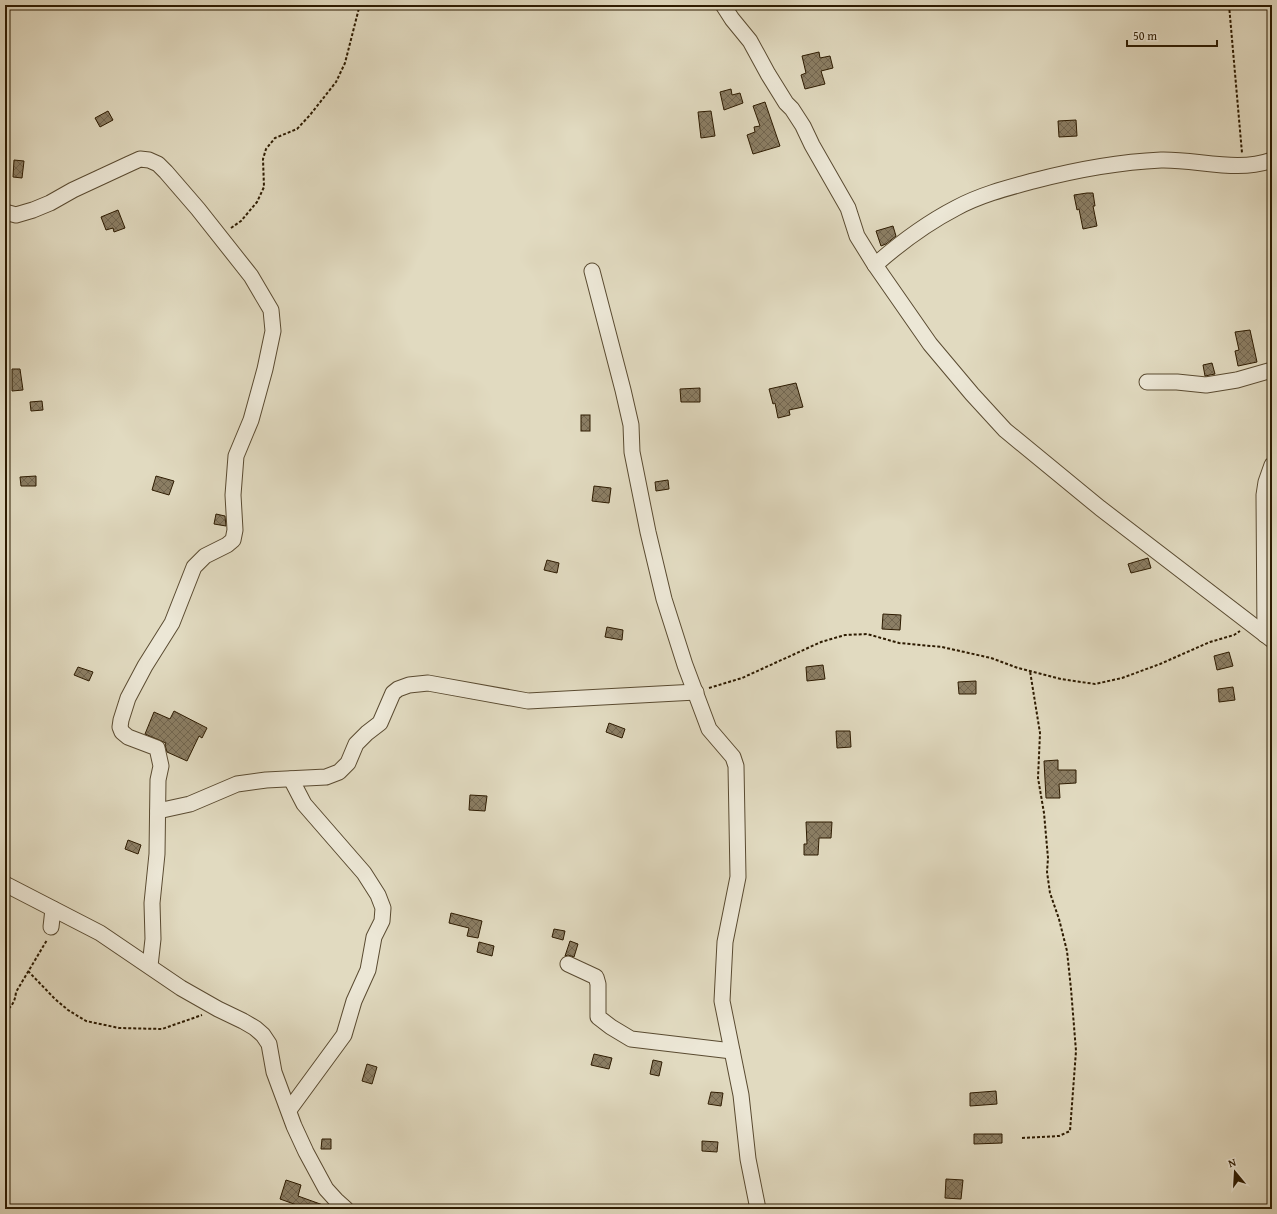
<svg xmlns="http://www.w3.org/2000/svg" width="1277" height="1214" viewBox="0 0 1277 1214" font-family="'Gentium Book Plus',serif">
<defs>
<pattern id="building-cross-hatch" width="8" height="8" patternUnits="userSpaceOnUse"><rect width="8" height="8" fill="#8b7e64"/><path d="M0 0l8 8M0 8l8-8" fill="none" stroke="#726650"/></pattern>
</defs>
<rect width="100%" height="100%" fill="#e1dac0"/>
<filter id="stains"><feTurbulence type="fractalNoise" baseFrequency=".005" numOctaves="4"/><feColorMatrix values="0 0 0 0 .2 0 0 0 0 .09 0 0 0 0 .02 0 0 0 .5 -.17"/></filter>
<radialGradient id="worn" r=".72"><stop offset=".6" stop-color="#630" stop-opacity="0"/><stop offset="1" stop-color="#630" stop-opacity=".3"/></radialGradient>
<g fill="url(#building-cross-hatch)" stroke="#2d1b01">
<polygon points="819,52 820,58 830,56 833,68 821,71 825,84 805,89 801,75 806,73 802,56"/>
<polygon points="731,89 732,95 740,93 743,103 724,110 720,92"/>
<polygon points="765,102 780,146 753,154 747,135 755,132 754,127 760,126 753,106"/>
<polygon points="108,111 113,120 100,127 95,118"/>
<polygon points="711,111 715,136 701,138 698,112"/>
<polygon points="1076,120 1077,136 1059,137 1058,121"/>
<polygon points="14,160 24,161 22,178 13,177"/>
<polygon points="1087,193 1093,193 1095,206 1093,206 1097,226 1083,229 1079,209 1077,210 1074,195"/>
<polygon points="118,210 125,228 114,232 113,228 106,230 101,217"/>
<polygon points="893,226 896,236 886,244 881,246 876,231"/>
<polygon points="1250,330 1257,362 1238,366 1235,351 1239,350 1235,332"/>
<polygon points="1212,363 1215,374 1205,376 1203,365"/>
<polygon points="12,369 20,369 23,390 12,391"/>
<polygon points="796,383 803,407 789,410 790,415 778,418 775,403 773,404 769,389"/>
<polygon points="700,388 700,402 681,402 680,389"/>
<polygon points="42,401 43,410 31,411 30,402"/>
<rect x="581" y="415" width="9" height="16"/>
<polygon points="36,476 36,486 21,486 20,477"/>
<polygon points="156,476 174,481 169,495 152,490"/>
<polygon points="668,480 669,489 656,491 655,482"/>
<polygon points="594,486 611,488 609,503 592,501"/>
<polygon points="216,514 225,516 226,526 214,524"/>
<polygon points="1148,558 1151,568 1131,573 1128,564"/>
<polygon points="547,560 559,563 557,573 544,570"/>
<polygon points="883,614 901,615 900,630 882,629"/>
<polygon points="607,627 623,630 622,640 605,637"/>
<polygon points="1229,652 1233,666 1217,670 1214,656"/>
<polygon points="823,665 825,679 807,681 806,667"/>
<polygon points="78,667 93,672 89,681 74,675"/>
<polygon points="976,681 976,694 959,694 958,682"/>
<polygon points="1233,687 1235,700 1219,702 1218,689"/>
<polygon points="174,711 207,728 202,738 199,736 187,761 167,752 165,745 166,743 145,734 154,712 170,719"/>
<polygon points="609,723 625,729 622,738 606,732"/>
<polygon points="836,731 850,731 851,747 837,748"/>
<polygon points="1058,760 1058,770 1076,770 1076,783 1059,784 1060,798 1046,798 1044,761"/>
<polygon points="470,795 487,796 485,811 469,810"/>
<polygon points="806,822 832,822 831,838 819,838 818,855 804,855 804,844 807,844"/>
<polygon points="128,840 141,845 138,854 125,849"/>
<polygon points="451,913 482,921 478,938 467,936 469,928 449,923"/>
<polygon points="554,929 565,931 563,940 552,937"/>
<polygon points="570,941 578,944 574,957 568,955 565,956"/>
<polygon points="479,942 494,946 492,956 477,952"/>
<polygon points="594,1054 612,1058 609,1069 591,1065"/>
<polygon points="653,1060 662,1062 659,1076 650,1074"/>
<polygon points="367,1064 377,1067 372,1084 362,1081"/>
<polygon points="996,1091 997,1104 970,1106 970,1093"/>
<polygon points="711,1092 723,1093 721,1106 708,1104"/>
<polygon points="974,1134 1002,1134 1002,1143 974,1144"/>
<polygon points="322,1139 331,1139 331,1149 321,1149"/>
<polygon points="702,1141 718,1142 717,1152 702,1151"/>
<polygon points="946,1179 963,1180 961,1199 945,1198"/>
<polygon points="286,1180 301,1185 298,1196 323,1205 322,1209 308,1209 280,1199"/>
</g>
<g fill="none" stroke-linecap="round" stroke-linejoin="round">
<defs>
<g id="minor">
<polyline points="723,5 732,19 750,41 768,74 786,103 792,109 803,126 812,145 848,208 857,236 875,265 930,344 972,394 1005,430 1100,508 1272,640"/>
<polyline points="5,212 16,215 33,210 50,203 73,190 129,164 140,159 149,160 158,164 166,172 198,209 251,276 271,310 273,331 265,369 251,420 236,456 233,495 235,530 233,540 227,545 205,556 194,567 172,623 145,666 128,698 121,720 120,727 122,732 128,737 157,748 161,766 158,780 157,854 152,903 153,939 150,966"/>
<path d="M875,265C900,243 927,223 956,208C980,195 1007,188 1033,181C1075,170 1117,162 1161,160C1197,159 1238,173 1272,160"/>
<polyline points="592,271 623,390 631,425 632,452 648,532 664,599 685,665 709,729 733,757 736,766 738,877 725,942 722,1001 741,1095 748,1159 758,1209"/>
<polyline points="1147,382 1177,382 1206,385 1237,380 1272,370"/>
<polyline points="1265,635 1264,495 1266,482 1272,465"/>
<polyline points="158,811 190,804 237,784 266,780 326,777 339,772 348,763 356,744 367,733 380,723 393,693 398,689 409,685 428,683 528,701 696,692"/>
<polyline points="5,884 100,933 181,988 218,1009 243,1021 255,1028 263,1035 269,1044 274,1072 294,1126 306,1152 326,1189 336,1200 346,1209"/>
<polyline points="51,927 53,909"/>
<polyline points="568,964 596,977 598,984 598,1017 611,1027 631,1039 732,1051"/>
<polyline points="289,1110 344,1035 354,1001 368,970 374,937 382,921 383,908 378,895 364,873 304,804 291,779"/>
</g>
</defs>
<use href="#minor" stroke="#5a4b31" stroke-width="17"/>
<g stroke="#2d1b01" stroke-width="2" stroke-dasharray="3 2" stroke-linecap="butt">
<polyline points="1229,5 1242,153"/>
<polyline points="231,228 241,221 257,202 264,187 263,159 266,149 275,138 297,129 310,115 336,82 345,63 359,8"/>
<polyline points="709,688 742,678 821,642 845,635 867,634 899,643 942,647 991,658 1018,668 1061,679 1095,684 1122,678 1160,664 1210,642 1234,635 1240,631"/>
<polyline points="28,971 55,999 68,1010 86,1021 119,1028 162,1029 202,1015"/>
<path d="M5,1012C12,1006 15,1002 16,992L47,940"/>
<polyline points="1022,1138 1059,1136 1070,1131 1076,1051 1071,989 1067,951 1059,919 1050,893 1047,872 1048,858 1044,813 1038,778 1040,733 1030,671"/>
</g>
<use href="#minor" stroke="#ece7d6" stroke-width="15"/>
</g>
<rect width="1277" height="1214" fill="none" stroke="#e1dac0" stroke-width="20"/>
<rect x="6" y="6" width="1265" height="1202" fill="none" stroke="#2d1b01" stroke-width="2"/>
<rect x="10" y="10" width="1257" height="1194" fill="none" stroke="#2d1b01"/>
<g transform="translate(1235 1172) rotate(342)" stroke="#ece7d6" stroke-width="3" paint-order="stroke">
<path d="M0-3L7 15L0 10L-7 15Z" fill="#2d1b01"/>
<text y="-6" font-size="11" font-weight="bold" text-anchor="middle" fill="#2d1b01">N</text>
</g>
<path d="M1127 40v6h90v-6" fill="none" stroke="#2d1b01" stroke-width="2"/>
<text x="1133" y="40" font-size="12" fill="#2d1b01" stroke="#ece7d6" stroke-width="3" paint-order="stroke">50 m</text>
<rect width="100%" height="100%" filter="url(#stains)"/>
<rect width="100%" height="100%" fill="url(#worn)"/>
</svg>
